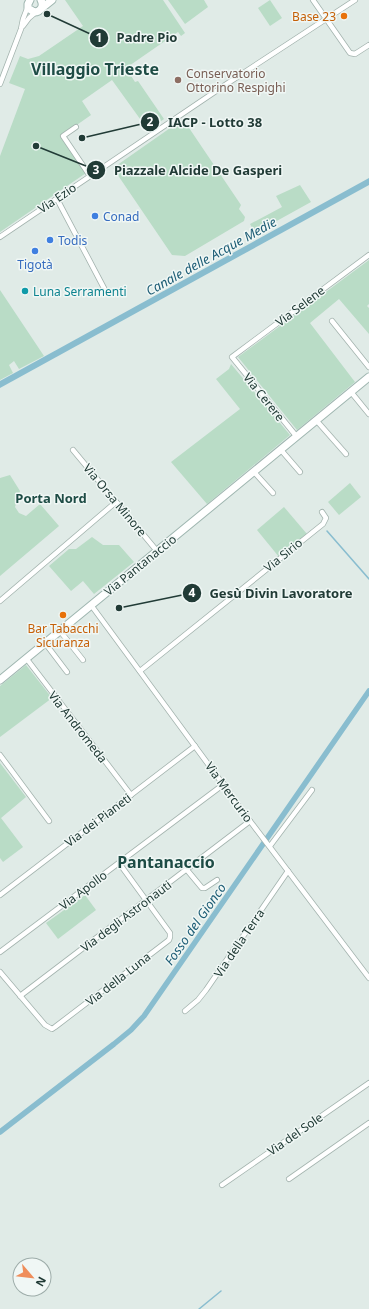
<svg xmlns="http://www.w3.org/2000/svg" width="369" height="1309" viewBox="0 0 369 1309" font-family="'Noto Sans',sans-serif">
<rect width="100%" height="100%" fill="#e0ebe7"/>
<g fill="#b9dcc6">
<polygon points="65,0 163,0 185,33 181,36 178,32 126,68 135,82 138,81 164,119 148,130 112,80 82,101 91,115 61,136 86,173 0,232 0,156 25,89 9,83 20,56 28,59 39,56 83,26"/>
<polygon points="168,0 204,0 208,7 185,24"/>
<polygon points="270,0 282,18 270,26 258,8"/>
<polygon points="183,119 241,205 239,209 245,217 244,221 185,256 172,255 113,168"/>
<polygon points="300,185 311,202 255,233 250,224 282,207 276,196"/>
<polygon points="369,260 369,304 367,306 369,308 369,334 339,299 310,323 355,382 297,430 238,357"/>
<polygon points="0,290 44,356 19,369 14,361 9,365 13,373 0,380"/>
<polygon points="231,364 290,435 207,504 171,462 240,409 216,379 229,369"/>
<polygon points="10,475 20,491 15,507 19,513 26,516 40,504 59,526 0,576 0,478"/>
<polygon points="350,483 361,497 339,515 328,502"/>
<polygon points="284,507 307,534 279,557 257,530"/>
<polygon points="92,537 103,545 119,545 134,562 94,594 83,581 71,591 49,566 69,549 76,549"/>
<polygon points="26,665 52,698 0,737 0,686"/>
<polygon points="0,763 26,797 1,818 23,847 3,862 0,858"/>
<polygon points="85,895 96,910 58,939 46,923"/>
</g>
<polygon fill="#89bdcf" points="369,178 369,185 0,388 0,381"/>
<g fill="none" stroke-linecap="round" stroke-linejoin="round">
<g stroke="#89bdcf" stroke-width="1.5">
<polyline points="327,531 369,579"/>
<polyline points="199,1309 221,1291"/>
</g>
<polyline stroke="#89bdcf" stroke-width="5.5" points="0,1132 114,1044 131,1030 144,1016 369,691"/>
<defs>
<g id="street">
<polyline points="313,0 350,53 355,54 369,45"/>
<polyline points="23,26 29,18 36,12"/>
<polyline points="0,84 21,29 23,19 28,6"/>
<polyline points="76,127 63,136 90,176"/>
<polyline points="57,199 105,290"/>
<polyline points="0,237 225,85 355,0"/>
<polyline points="332,321 369,367"/>
<polyline points="351,392 369,414"/>
<polyline points="316,420 346,454"/>
<polyline points="297,437 232,357 369,255"/>
<polyline points="73,450 157,551"/>
<polyline points="281,450 300,472"/>
<polyline points="254,472 273,493"/>
<polyline points="0,601 116,502"/>
<polyline points="91,605 250,821 369,978"/>
<polyline points="60,631 83,660"/>
<polyline points="45,643 67,672"/>
<polyline points="26,658 131,795"/>
<polyline points="140,671 323,524 326,518 322,512"/>
<polyline points="0,755 49,821"/>
<polyline points="270,846 312,790"/>
<polyline points="187,870 202,888 205,888 217,880"/>
<polyline points="0,895 195,746"/>
<polyline points="0,952 224,784"/>
<polyline points="0,972 45,1025 52,1029 55,1027 169,940 170,937 170,933 119,863"/>
<polyline points="20,996 250,821"/>
<polyline points="185,1011 198,1000 206,990 288,871"/>
<polyline points="289,1179 369,1123"/>
<polyline points="222,1185 369,1083"/>
</g>
<g id="secondary">
<path d="M30,0L28,4V8L34,12C41,12 44,6 41,0"/>
<polyline points="42,8 52,0"/>
<polyline points="0,680 369,377"/>
</g>
</defs>
<use href="#street" stroke="#a3b3ae" stroke-width="6"/>
<use href="#secondary" stroke="#9fb6b0" stroke-width="9"/>
<use href="#street" stroke="#fff" stroke-width="4.5"/>
<use href="#secondary" stroke="#fff" stroke-width="7"/>
</g>
<g fill="#e8710a" stroke="#f0f7f5" stroke-width="1.5">
<circle cx="344" cy="16" r="4"/>
<circle cx="63" cy="615" r="4"/>
</g>
<circle fill="#8d6e63" stroke="#f0f7f5" stroke-width="1.5" cx="178" cy="80" r="4"/>
<g fill="#3f7fe0" stroke="#f0f7f5" stroke-width="1.5">
<circle cx="95" cy="216" r="4"/>
<circle cx="50" cy="240" r="4"/>
<circle cx="35" cy="251" r="4"/>
</g>
<circle fill="#0f9aa8" stroke="#f0f7f5" stroke-width="1.5" cx="25" cy="291" r="4"/>
<g text-anchor="middle" dominant-baseline="central" stroke-width="3" stroke-linejoin="round" paint-order="stroke">
<g font-size="12" fill="#c56008" stroke="#f0f7f5" text-anchor="end">
<text x="336" y="16">Base 23</text>
<text x="63" y="628" text-anchor="middle">Bar Tabacchi<tspan x="63" dy="14">Sicuranza</tspan></text>
</g>
<g font-size="12" fill="#785e54" stroke="#f0f7f5" text-anchor="start">
<text x="186" y="73">Conservatorio<tspan x="186" dy="14">Ottorino Respighi</tspan></text>
</g>
<g font-size="12" fill="#213b36" stroke="#f0f7f5">
<text transform="translate(57 198) rotate(-34)">Via Ezio</text>
<text transform="translate(300 306) rotate(-37)">Via Selene</text>
<text transform="translate(264 397) rotate(51)">Via Cerere</text>
<text transform="translate(115 500) rotate(50)">Via Orsa Minore</text>
<text transform="translate(283 555) rotate(-39)">Via Sirio</text>
<text transform="translate(140 565) rotate(-39)">Via Pantanaccio</text>
<text transform="translate(78 727) rotate(52)">Via Andromeda</text>
<text transform="translate(229 792) rotate(54)">Via Mercurio</text>
<text transform="translate(98 820) rotate(-37)">Via dei Pianeti</text>
<text transform="translate(83 890) rotate(-37)">Via Apollo</text>
<text transform="translate(126 916) rotate(-37)">Via degli Astronauti</text>
<text transform="translate(239 943) rotate(-56)">Via della Terra</text>
<text transform="translate(118 979) rotate(-38)">Via della Luna</text>
<text transform="translate(295 1134) rotate(-35)">Via del Sole</text>
</g>
<g font-size="12" fill="#366cbe" stroke="#f0f7f5" text-anchor="start">
<text x="103" y="216">Conad</text>
<text x="58" y="240">Todis</text>
<text x="35" y="264" text-anchor="middle">Tigotà</text>
</g>
<g font-size="12" fill="#0d838f" stroke="#f0f7f5" text-anchor="start">
<text x="33" y="291">Luna Serramenti</text>
</g>
<g font-size="13" font-style="italic" fill="#1d5d75" stroke="#f0f7f5">
<text transform="translate(211 256) rotate(-29)">Canale delle Acque Medie</text>
<text transform="translate(195 924) rotate(-55)">Fosso del Gionco</text>
</g>
<g font-size="13" font-weight="bold" fill="#1e4c45" stroke="#f0f7f5">
<text x="51" y="498">Porta Nord</text>
</g>
<g font-size="16" font-weight="bold" fill="#1e4c45" stroke="#f0f7f5">
<text x="95" y="69">Villaggio Trieste</text>
<text x="166" y="862">Pantanaccio</text>
</g>
</g>
<path fill="none" stroke="#213b36" stroke-width="1.5" d="M47 14L99 38M82 138L150 122M36 146L96 170M119 608L192 593"/>
<g fill="#213b36" stroke="#f0f7f5" stroke-width="1.5">
<circle cx="47" cy="14" r="4"/>
<circle cx="82" cy="138" r="4"/>
<circle cx="36" cy="146" r="4"/>
<circle cx="119" cy="608" r="4"/>
<circle cx="99" cy="38" r="10"/>
<circle cx="150" cy="122" r="10"/>
<circle cx="96" cy="170" r="10"/>
<circle cx="192" cy="593" r="10"/>
</g>
<g font-size="12" text-anchor="middle" font-weight="bold" fill="#fff">
<text x="99" y="42">1</text>
<text x="150" y="126">2</text>
<text x="96" y="174">3</text>
<text x="192" y="597">4</text>
</g>
<g font-size="13" text-anchor="middle" font-weight="bold" fill="#213b36" stroke="#f0f7f5" stroke-width="3" stroke-linejoin="round" paint-order="stroke">
<text x="147" y="42">Padre Pio</text>
<text x="215" y="127">IACP - Lotto 38</text>
<text x="198" y="175">Piazzale Alcide De Gasperi</text>
<text x="281" y="598">Gesù Divin Lavoratore</text>
</g>
<g transform="translate(32 1277) rotate(118)"><circle r="19" fill="#f0f7f5" stroke="#9daca9"/>
<path d="M0-3L7 15L0 10L-7 15Z" fill="#ef8d5a"/>
<text y="-6" font-size="11" font-weight="bold" text-anchor="middle" fill="#213b36">N</text>
</g>
</svg>
